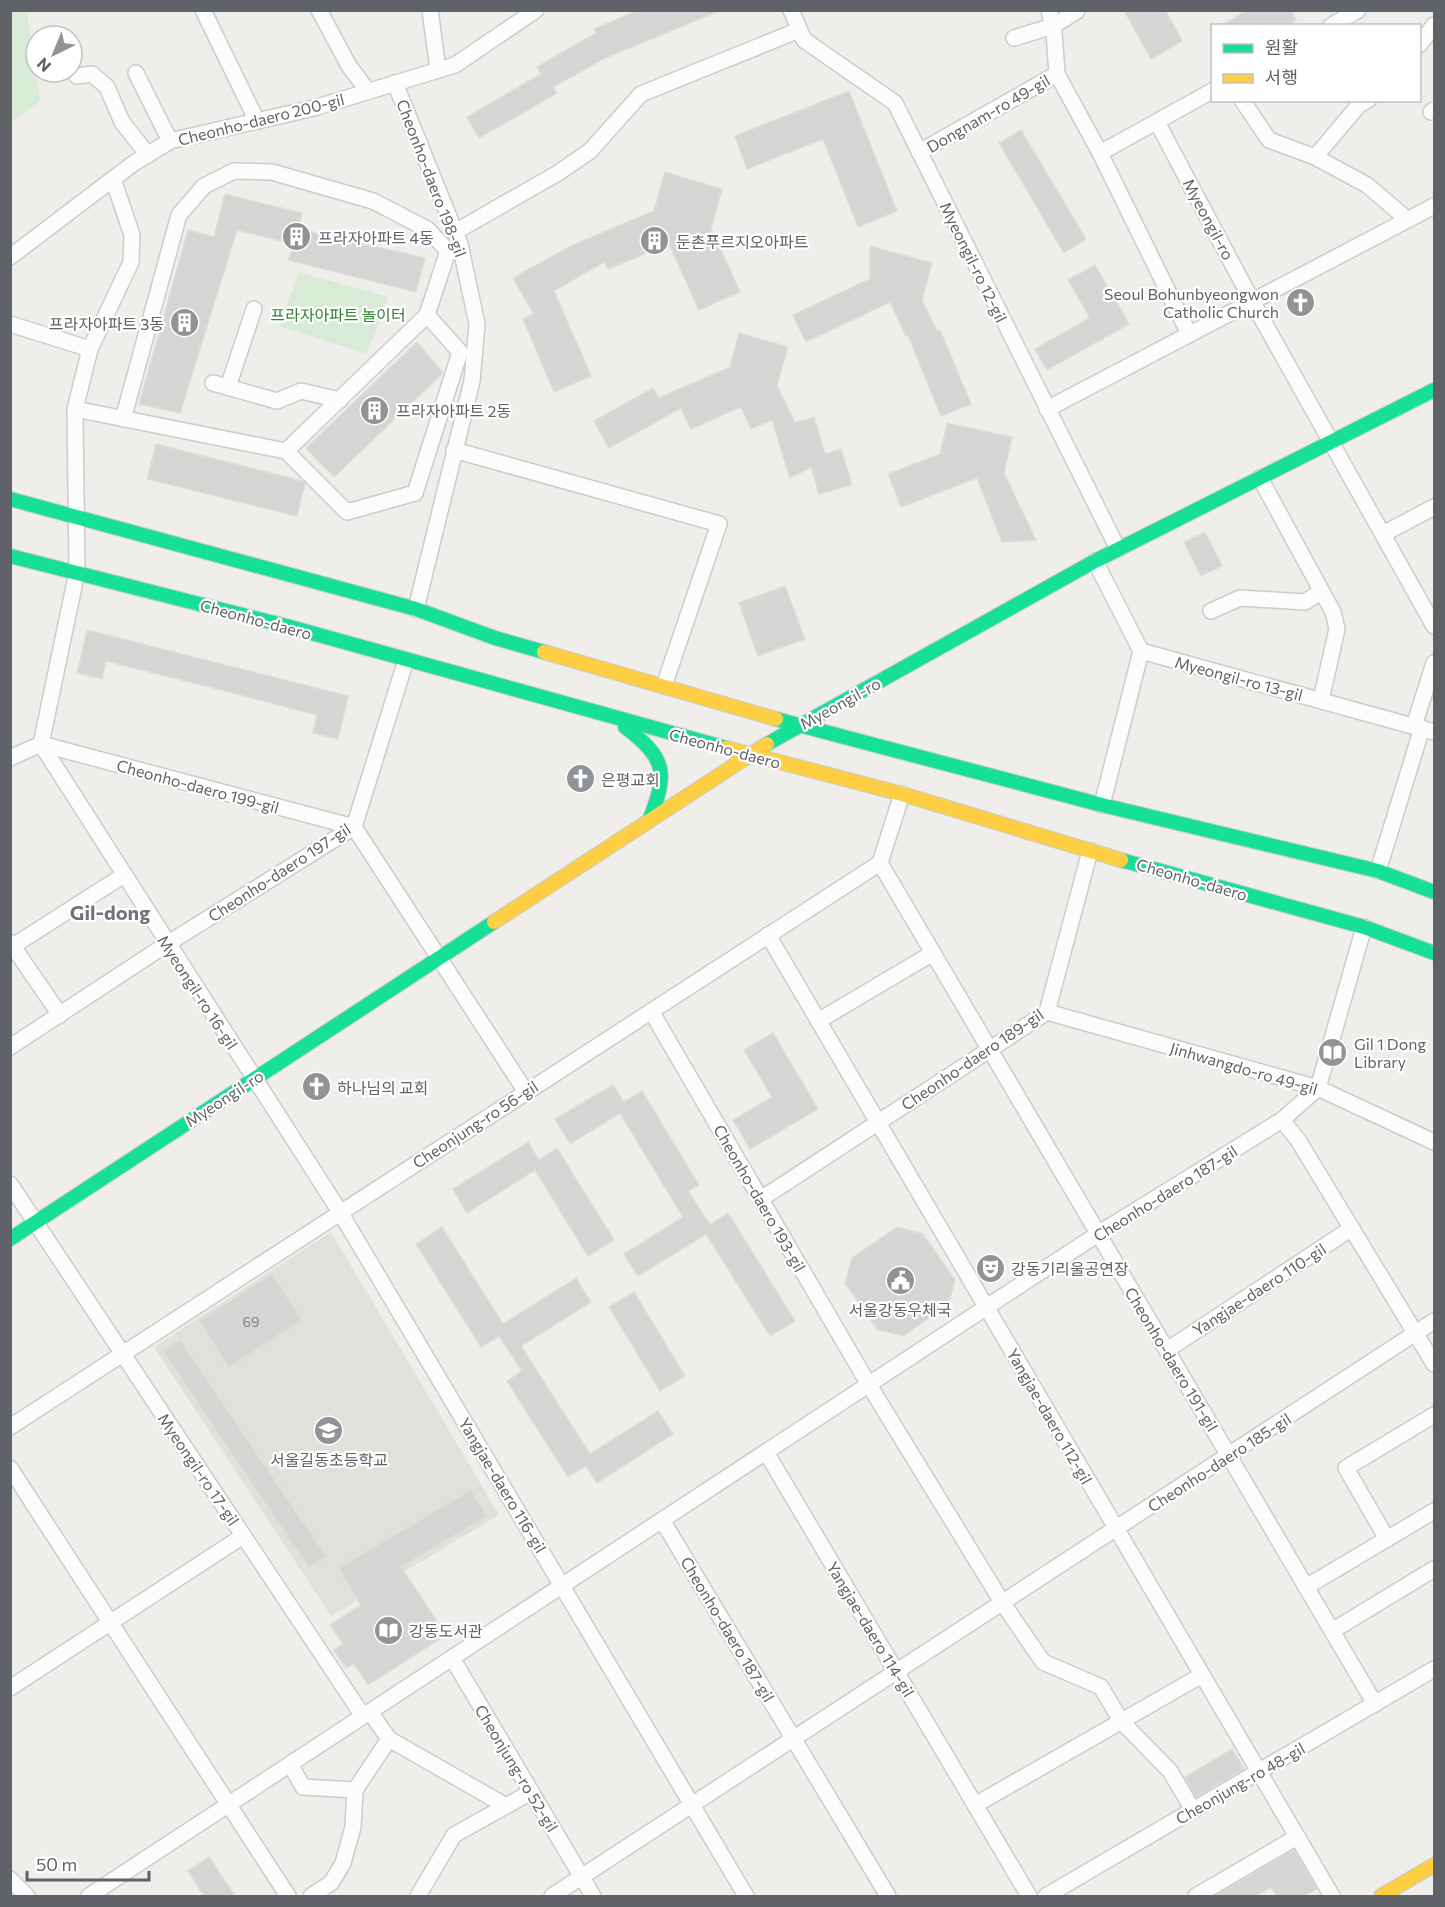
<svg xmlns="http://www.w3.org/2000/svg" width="1445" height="1907" viewBox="0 0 1445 1907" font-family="Commissioner,'Noto Sans KR',sans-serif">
<rect width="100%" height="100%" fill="#efeeea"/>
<polygon fill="#e2e0da" points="331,1232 499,1515 331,1616 154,1347"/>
<g fill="#d8ebd6">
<polygon points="11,10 27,11 40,101 11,122"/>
<polygon points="299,272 388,297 367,354 279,326"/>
</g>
<g fill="#d6d5d3" stroke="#deddd9" stroke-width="1.5">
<polygon points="639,10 719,11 605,58 553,87 557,93 479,138 467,117 541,74 537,67 596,33 594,29"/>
<polygon points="1124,10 1165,10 1182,41 1151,59"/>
<polygon points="1247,10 1291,10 1296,20 1287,26 1221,26"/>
<polygon points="849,91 897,211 858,227 823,139 747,169 735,136"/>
<polygon points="1021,130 1086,239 1064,253 999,143"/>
<polygon points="665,172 722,189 711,228 740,292 699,310 669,244 608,269 604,262 554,291 591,376 554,392 523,319 534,314 513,278 573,245 654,211"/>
<polygon points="225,194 302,213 299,229 425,258 416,292 288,260 294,244 237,230 180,413 139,404 188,230 214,237"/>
<polygon points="870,246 932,263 922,300 937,331 940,330 971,404 941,416 908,335 906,336 890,302 806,342 793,315 870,279"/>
<polygon points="1095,265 1129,324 1047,370 1035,349 1090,318 1068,280"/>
<polygon points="739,333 788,347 777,385 795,423 814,417 825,454 841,449 852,485 819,494 811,467 790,478 772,420 751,429 741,407 691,429 681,408 609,448 594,421 653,388 659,398 730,367"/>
<polygon points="417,342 443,373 334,477 306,448"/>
<polygon points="947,423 1012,437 1004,473 1036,540 1002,542 977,478 901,507 888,474 940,454"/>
<polygon points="156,444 302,481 305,483 297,516 147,479"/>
<polygon points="1205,532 1222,566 1201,576 1184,542"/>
<polygon points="785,586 805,639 758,656 739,603"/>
<polygon points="87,630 348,696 338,739 313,733 317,715 222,690 106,661 102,679 77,673"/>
<polygon points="773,1033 818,1109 750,1149 733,1120 772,1097 744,1050"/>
<polygon points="613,1085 624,1102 642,1091 699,1185 688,1191 710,1225 728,1213 795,1321 770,1336 706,1234 638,1276 624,1254 683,1217 620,1113 570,1144 555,1119"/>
<polygon points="528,1142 539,1160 557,1148 614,1240 588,1256 535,1170 467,1213 453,1189"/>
<polygon points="442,1227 503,1324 576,1278 591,1302 521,1346 590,1454 658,1411 673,1434 597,1483 586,1466 568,1477 507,1381 522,1371 499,1336 481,1347 416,1244"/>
<polygon points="897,1227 923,1234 955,1280 948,1305 903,1336 877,1329 845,1283 852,1258"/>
<polygon points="272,1274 302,1320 229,1367 199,1321"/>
<polygon points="634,1292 685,1376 660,1391 609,1307"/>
<polygon points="180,1340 326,1556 309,1568 163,1351"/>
<polygon points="471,1490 487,1516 401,1567 446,1635 368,1685 354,1664 346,1668 334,1650 343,1644 330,1625 361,1605 339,1568"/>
<polygon points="1232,1749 1244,1769 1196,1797 1185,1777"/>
<polygon points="1294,1850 1317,1889 1304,1896 1277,1896 1271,1887 1255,1896 1214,1896"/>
<polygon points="209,1857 235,1896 204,1896 188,1871"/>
</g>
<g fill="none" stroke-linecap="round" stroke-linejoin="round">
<defs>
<g id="street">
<polyline points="203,10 257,121"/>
<polyline points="319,10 349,66 368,91"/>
<polyline points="430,10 438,70"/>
<polyline points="791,10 804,40 895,103 1118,549"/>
<polyline points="1049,10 1054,32 1057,74 1100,153 1189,334"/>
<polyline points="1331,26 1358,10"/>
<polyline points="1014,38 1053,26 1077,11"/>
<polyline points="1420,44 1434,25"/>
<polyline points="136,73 170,141"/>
<polyline points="77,76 92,74 107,87 122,122 148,155"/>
<polyline points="395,83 460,244 477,324 472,381 416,609"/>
<polyline points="1242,100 1269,140 1315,157 1367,185 1408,220"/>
<polyline points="1431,112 1434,110"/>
<polyline points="1157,122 1252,301 1434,626"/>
<polyline points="919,152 1057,74"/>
<polyline points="1100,153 1212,91"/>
<polyline points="1315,157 1359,105 1368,100"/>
<polyline points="113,179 132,235 131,262 90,349 75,409 77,572 41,744 340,1212 746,1896"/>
<polyline points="455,232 558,173 590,151 641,94 799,30"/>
<polyline points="10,257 134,163 170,141 314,108 455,65 536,10"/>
<polyline points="10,324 90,349"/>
<polyline points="213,383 277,401 301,391 340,400"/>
<polyline points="228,387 254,309"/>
<polyline points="75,409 286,451 347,512 415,493 460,352 427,315"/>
<polyline points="1047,409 1434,206"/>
<polyline points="123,419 179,215 204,186 234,171 272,172 373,201 427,229 448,251 427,315 286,451"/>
<polyline points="454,450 719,524 664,686"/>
<polyline points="1260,478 1333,612 1337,629 1321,700"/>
<polyline points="1383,534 1434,507"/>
<polyline points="1095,561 1141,651 1434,732"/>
<polyline points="1211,611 1240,598 1305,602 1320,592"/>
<polyline points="1414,726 1434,663"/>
<polyline points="10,758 41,744 354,827"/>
<polyline points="1102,805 1141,651"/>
<polyline points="354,827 526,1092"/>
<polyline points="880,863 1375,1704"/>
<polyline points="1378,871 1422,728"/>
<polyline points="768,935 1332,1896"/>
<polyline points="10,942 60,1015"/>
<polyline points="13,946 124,875"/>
<polyline points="651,1011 869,1385 1002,1602 1043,1662 1101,1687 1121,1721 1170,1771 1193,1810"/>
<polyline points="1047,1012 1318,1088 1434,1142"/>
<polyline points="818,1021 933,953"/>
<polyline points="10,1047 167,944 354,827 406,660"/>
<polyline points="1282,1120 1298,1140 1434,1364"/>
<polyline points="10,1184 363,1716"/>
<polyline points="761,1199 1047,1012 1090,851"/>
<polyline points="1167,1350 1352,1228"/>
<polyline points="10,1427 880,863 902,794"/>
<polyline points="766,1452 1029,1896"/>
<polyline points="10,1468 288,1896"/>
<polyline points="662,1520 888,1896"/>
<polyline points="1387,1539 1346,1468 1434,1415"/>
<polyline points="1306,1587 1434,1511"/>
<polyline points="1332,1631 1434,1569"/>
<polyline points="452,1658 593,1896"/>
<polyline points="10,1688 243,1536"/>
<polyline points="370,1712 389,1739 506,1806"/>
<polyline points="290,1764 303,1787 355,1790"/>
<polyline points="975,1805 1202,1675"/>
<polyline points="10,1879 27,1896"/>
<polyline points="89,1896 1098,1234 1282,1120 1318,1088 1364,927"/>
<polyline points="311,1896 331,1883 343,1863 353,1827 355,1790 389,1739"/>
<polyline points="418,1896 454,1835 531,1792"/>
<polyline points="552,1896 1434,1321"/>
<polyline points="1046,1896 1434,1669"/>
<polyline points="1196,1896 1297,1837"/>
</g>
<g id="fast">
<polyline points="10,499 416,609 495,638 544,652"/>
<polyline points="10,556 290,627 726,748"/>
<polyline points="776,719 1102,805 1378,871 1434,892"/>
<path d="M625,727C667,759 668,773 649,821"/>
<polyline points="767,744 1095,561 1434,390"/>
<polyline points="1121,860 1364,927 1434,953"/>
<polyline points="10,1239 494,922"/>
</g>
<g id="slow">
<polyline points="544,652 776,719"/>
<polyline points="726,748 902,794 1121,860"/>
<polyline points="494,922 767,744"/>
<polyline points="1381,1896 1434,1865"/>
</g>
</defs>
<use href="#street" stroke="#cbcccc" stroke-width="18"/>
<use href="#fast" stroke="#cacacb" stroke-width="16"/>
<use href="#slow" stroke="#cacacb" stroke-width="16"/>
<use href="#street" stroke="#fdfcfc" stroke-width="15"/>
<use href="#fast" stroke="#16e098" stroke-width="14"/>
<use href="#slow" stroke="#ffcf43" stroke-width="14"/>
</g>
<defs>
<symbol id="building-disc" viewBox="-11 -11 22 22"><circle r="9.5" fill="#919496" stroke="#fff"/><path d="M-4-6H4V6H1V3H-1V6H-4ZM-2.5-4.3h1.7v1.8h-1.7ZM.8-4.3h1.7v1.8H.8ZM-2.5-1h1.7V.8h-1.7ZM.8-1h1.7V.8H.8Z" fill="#fff"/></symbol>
<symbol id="church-disc" viewBox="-11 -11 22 22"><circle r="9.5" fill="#919496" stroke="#fff"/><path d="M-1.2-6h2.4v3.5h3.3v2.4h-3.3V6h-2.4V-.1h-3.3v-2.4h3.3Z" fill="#fff"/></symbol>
<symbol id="library-disc" viewBox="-11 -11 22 22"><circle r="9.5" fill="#919496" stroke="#fff"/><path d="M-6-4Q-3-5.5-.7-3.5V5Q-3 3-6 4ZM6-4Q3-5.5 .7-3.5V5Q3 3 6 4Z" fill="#fff"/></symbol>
<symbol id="theatre-disc" viewBox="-11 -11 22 22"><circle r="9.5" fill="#919496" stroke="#fff"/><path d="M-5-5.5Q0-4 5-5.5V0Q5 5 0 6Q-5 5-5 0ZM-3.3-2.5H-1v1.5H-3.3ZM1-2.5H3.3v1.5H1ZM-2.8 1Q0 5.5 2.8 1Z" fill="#fff"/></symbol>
<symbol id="civic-disc" viewBox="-11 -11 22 22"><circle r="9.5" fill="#919496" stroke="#fff"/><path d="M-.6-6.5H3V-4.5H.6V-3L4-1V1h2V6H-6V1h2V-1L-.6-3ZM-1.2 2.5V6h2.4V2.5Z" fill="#fff"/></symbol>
<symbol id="school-disc" viewBox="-11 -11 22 22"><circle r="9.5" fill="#919496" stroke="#fff"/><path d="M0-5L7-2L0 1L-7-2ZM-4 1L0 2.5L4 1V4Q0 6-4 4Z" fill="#fff"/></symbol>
</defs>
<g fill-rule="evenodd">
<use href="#building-disc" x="280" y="220" width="33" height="33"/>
<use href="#building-disc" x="638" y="224" width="33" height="33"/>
<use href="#church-disc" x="1284" y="286" width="33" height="33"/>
<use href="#building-disc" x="168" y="306" width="33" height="33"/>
<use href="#building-disc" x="358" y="394" width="33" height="33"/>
<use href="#church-disc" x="564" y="762" width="33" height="33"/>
<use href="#library-disc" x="1316" y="1036" width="33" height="33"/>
<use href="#church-disc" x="300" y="1070" width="33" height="33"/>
<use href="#theatre-disc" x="974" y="1252" width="33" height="33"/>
<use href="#civic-disc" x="884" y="1264" width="33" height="33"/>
<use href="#school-disc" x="312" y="1414" width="33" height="33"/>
<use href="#library-disc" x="372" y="1614" width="33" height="33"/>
</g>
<g text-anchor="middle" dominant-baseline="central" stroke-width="4.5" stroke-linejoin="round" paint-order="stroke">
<g font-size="14" fill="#7e8184">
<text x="251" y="1321">69</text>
</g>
<g font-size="16" fill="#5f6368" stroke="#fff">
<text transform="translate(988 113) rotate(-30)">Dongnam-ro 49-gil</text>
<text transform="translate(261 119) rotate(-14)">Cheonho-daero 200-gil</text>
<text transform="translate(432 178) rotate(69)">Cheonho-daero 198-gil</text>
<text transform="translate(1209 219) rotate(62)">Myeongil-ro</text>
<text transform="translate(974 262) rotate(64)">Myeongil-ro 12-gil</text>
<text transform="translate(256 619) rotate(15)">Cheonho-daero</text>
<text transform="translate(1239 678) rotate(15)">Myeongil-ro 13-gil</text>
<text transform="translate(840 703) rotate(-29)">Myeongil-ro</text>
<text transform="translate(725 748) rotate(15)">Cheonho-daero</text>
<text transform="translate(198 786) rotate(15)">Cheonho-daero 199-gil</text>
<text transform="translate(279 872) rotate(-33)">Cheonho-daero 197-gil</text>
<text transform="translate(1192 879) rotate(16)">Cheonho-daero</text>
<text transform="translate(198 992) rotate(57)">Myeongil-ro 16-gil</text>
<text transform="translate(972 1059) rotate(-34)">Cheonho-daero 189-gil</text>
<text transform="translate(1244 1068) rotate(16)">Jinhwangdo-ro 49-gil</text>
<text transform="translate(224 1098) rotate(-33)">Myeongil-ro</text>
<text transform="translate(475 1124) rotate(-33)">Cheonjung-ro 56-gil</text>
<text transform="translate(1165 1193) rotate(-32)">Cheonho-daero 187-gil</text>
<text transform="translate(760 1198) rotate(60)">Cheonho-daero 193-gil</text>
<text transform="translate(1259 1289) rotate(-33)">Yangjae-daero 110-gil</text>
<text transform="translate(1172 1359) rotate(59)">Cheonho-daero 191-gil</text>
<text transform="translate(1050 1416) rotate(60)">Yangjae-daero 112-gil</text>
<text transform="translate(1219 1462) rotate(-33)">Cheonho-daero 185-gil</text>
<text transform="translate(199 1469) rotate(56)">Myeongil-ro 17-gil</text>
<text transform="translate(503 1485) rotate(59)">Yangjae-daero 116-gil</text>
<text transform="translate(728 1629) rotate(59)">Cheonho-daero 187-gil</text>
<text transform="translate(871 1629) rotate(59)">Yangjae-daero 114-gil</text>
<text transform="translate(517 1768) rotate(59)">Cheonjung-ro 52-gil</text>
<text transform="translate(1240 1783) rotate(-30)">Cheonjung-ro 48-gil</text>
</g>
<g font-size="16" fill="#5f6368" stroke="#fff" text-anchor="start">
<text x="318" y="237">프라자아파트 4동</text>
<text x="676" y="241">둔촌푸르지오아파트</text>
<text x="1279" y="293" text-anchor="end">Seoul Bohunbyeongwon<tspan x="1279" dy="18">Catholic Church</tspan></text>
<text x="164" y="323" text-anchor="end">프라자아파트 3동</text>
<text x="396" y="410">프라자아파트 2동</text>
<text x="601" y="779">은평교회</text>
<text x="1354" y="1043">Gil 1 Dong<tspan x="1354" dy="18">Library</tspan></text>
<text x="337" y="1087">하나님의 교회</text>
<text x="1011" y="1268">강동기리울공연장</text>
<text x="900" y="1309" text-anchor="middle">서울강동우체국</text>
<text x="329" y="1459" text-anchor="middle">서울길동초등학교</text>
<text x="409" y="1630">강동도서관</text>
</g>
<g font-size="16" fill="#348238" stroke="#fff">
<text x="338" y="314">프라자아파트 놀이터</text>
</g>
<g font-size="20" font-weight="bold" fill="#70757a" stroke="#fff">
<text x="110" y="912">Gil-dong</text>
</g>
</g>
<rect width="1445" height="1907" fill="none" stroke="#5f6368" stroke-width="24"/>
<rect x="1211" y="24" width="210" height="78" fill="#ffffff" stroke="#bfc1c3" stroke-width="1.5"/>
<rect x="1223" y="44" width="30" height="9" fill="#16e098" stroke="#bfc1c3" stroke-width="1.5"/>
<text x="1265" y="54" font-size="18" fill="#5f6368">원활</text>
<rect x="1223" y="74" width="30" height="9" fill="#ffcf43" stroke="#bfc1c3" stroke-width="1.5"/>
<text x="1265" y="84" font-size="18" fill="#5f6368">서행</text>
<g transform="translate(54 54) rotate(223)"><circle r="28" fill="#ffffff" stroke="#bfc1c3" stroke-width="1.5"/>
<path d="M0-4.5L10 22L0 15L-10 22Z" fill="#919496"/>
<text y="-9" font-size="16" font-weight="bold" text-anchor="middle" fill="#5f6368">N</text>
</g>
<path d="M27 1871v9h122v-9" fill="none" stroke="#5f6368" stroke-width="3"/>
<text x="36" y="1871" font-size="18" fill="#5f6368" stroke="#ffffff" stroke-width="4.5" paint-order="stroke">50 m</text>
</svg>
